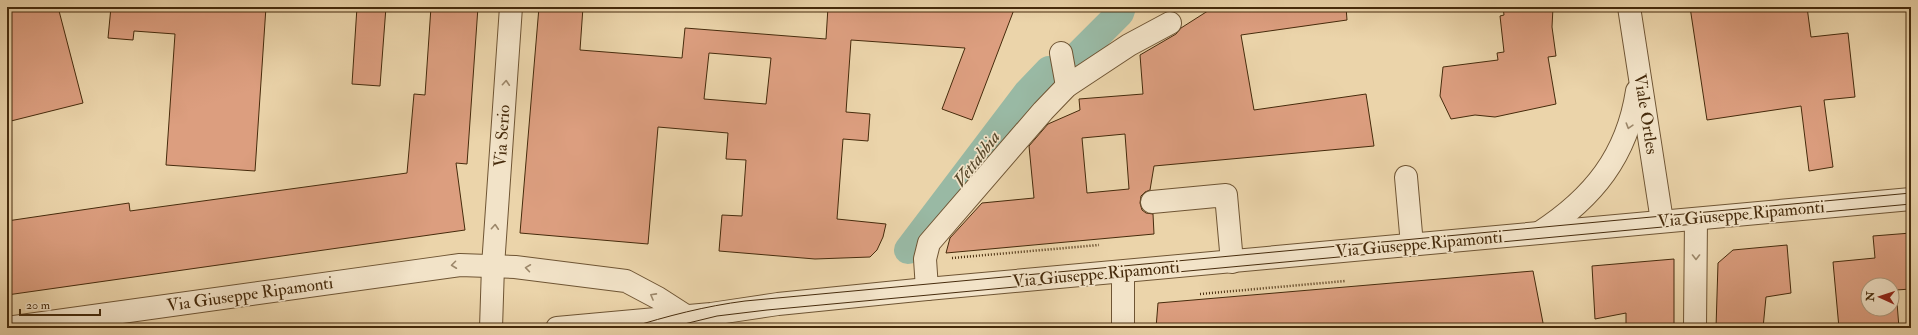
<svg xmlns="http://www.w3.org/2000/svg" width="1918" height="335" viewBox="0 0 1918 335" font-family="'IM FELL Double Pica',serif">
<rect width="100%" height="100%" fill="#ebd4aa"/>
<filter id="stains"><feTurbulence type="fractalNoise" baseFrequency=".005" numOctaves="4"/><feColorMatrix values="0 0 0 0 .2 0 0 0 0 .09 0 0 0 0 .02 0 0 0 .5 -.17"/></filter>
<radialGradient id="worn" r=".72"><stop offset=".6" stop-color="#630" stop-opacity="0"/><stop offset="1" stop-color="#630" stop-opacity=".3"/></radialGradient>
<g fill="none" stroke-linecap="round" stroke-linejoin="round">
<g stroke="#99b9a4" stroke-width="28">
<polyline points="1078,55 1120,13 1122,7"/>
<polyline points="908,250 1027,93 1049,70"/>
</g>
</g>
<g fill="#dc9e7f" stroke="#462b0c" fill-rule="evenodd">
<polygon points="7,7 58,7 83,103 7,122"/>
<polygon points="111,7 266,7 255,171 166,165 175,34 134,31 133,40 108,38"/>
<polygon points="357,7 386,7 380,86 352,84"/>
<polygon points="431,7 478,7 467,164 456,163 465,230 7,295 7,221 129,203 130,211 407,173 414,94 425,95"/>
<path d="M539,7H583L580,50L682,58L685,28L826,39L828,7H1015L972,120L942,109L965,48L851,40L846,112L870,114L868,141L843,139L837,219L886,224L883,237L877,250L870,257L815,259L719,251L722,215L742,216L746,160L726,159L728,133L658,127L648,244L520,233ZM709,53L771,58L766,104L704,99Z"/>
<path d="M1214,7H1346L1347,20L1241,35L1254,110L1366,94L1374,146L1154,166L1150,190L1145,192L1141,196L1140,203L1142,210L1146,213L1153,214L1154,234L946,253L950,238L982,203L1034,198L1029,146L1048,124L1080,110L1079,99L1143,94L1140,55L1176,34L1181,28ZM1125,134L1129,189L1087,193L1082,138Z"/>
<polygon points="1503,7 1553,7 1552,27 1556,56 1548,57 1556,104 1495,117 1475,115 1451,119 1440,96 1443,67 1498,60 1497,53 1504,52 1500,16 1504,15"/>
<polygon points="1690,7 1807,7 1811,37 1848,33 1855,97 1824,100 1833,167 1809,171 1801,106 1707,120"/>
<path d="M1911,233V289L1896,290L1899,328H1839L1833,262L1875,258L1873,236ZM1868,285H1892V309H1868Z"/>
<polygon points="1787,245 1791,293 1766,297 1763,328 1716,328 1718,263 1733,250"/>
<polygon points="1674,259 1674,328 1626,328 1626,313 1595,319 1592,266"/>
<polygon points="1533,271 1544,328 1156,328 1158,303"/>
</g>
<g fill="none" stroke-linecap="round" stroke-linejoin="round">
<defs>
<g id="minor">
<polyline points="1629,7 1662,221"/>
<polyline points="1061,53 1067,86"/>
<polyline points="1406,177 1412,245"/>
<polyline points="1152,202 1226,195 1232,262"/>
<path d="M1539,233C1593,198 1627,156 1637,91"/>
<polyline points="1123,272 1123,328"/>
<polyline points="927,289 925,259 929,243 1043,111 1067,86 1129,45 1170,23"/>
<polyline points="7,328 460,265 515,267 626,281 658,298 686,316"/>
<polyline points="491,328 493,266 511,7"/>
<polyline points="557,328 711,314 778,304 927,289 1911,199"/>
<polyline points="1695,328 1696,219"/>
</g>
</defs>
<use href="#minor" stroke="#6f5534" stroke-width="24"/>
<g stroke="#462b0c" stroke-width="2.5" stroke-dasharray="1 2" stroke-linecap="butt">
<polyline points="952,258 1099,245"/>
<polyline points="1200,294 1345,281"/>
</g>
<use href="#minor" stroke="#f2e3c8" stroke-width="22"/>
<g stroke="#462b0c" stroke-width="1">
<path d="M629,328C667,316 706,306 745,301L1911,193"/>
<polyline points="668,328 717,316 767,310 1911,204"/>
</g>
</g>
<defs><path id="oneway-chevron" d="M-2-3.5L2.5 0L-2 3.5" fill="none" stroke-width="1.6" stroke-linecap="round" stroke-linejoin="round"/></defs>
<g stroke="#9c876a">
<use href="#oneway-chevron" transform="translate(506 83) rotate(-86)"/>
<use href="#oneway-chevron" transform="translate(1629 126) rotate(107)"/>
<use href="#oneway-chevron" transform="translate(495 227) rotate(-86)"/>
<use href="#oneway-chevron" transform="translate(1696 257) rotate(90)"/>
<use href="#oneway-chevron" transform="translate(454 265) rotate(173)"/>
<use href="#oneway-chevron" transform="translate(528 268) rotate(-172)"/>
<use href="#oneway-chevron" transform="translate(653 296) rotate(-151)"/>
</g>
<g text-anchor="middle" dominant-baseline="central" stroke-width="3.5" stroke-linejoin="round" paint-order="stroke">
<g font-size="17" fill="#462b0c" stroke="#f2e3c8">
<text transform="translate(1646 114) rotate(81)">Viale Ortles</text>
<text transform="translate(502 136) rotate(-86)">Via Serio</text>
<text transform="translate(1741 214) rotate(-5)">Via Giuseppe Ripamonti</text>
<text transform="translate(1419 244) rotate(-5)">Via Giuseppe Ripamonti</text>
<text transform="translate(1096 274) rotate(-5)">Via Giuseppe Ripamonti</text>
<text transform="translate(250 294) rotate(-8)">Via Giuseppe Ripamonti</text>
</g>
<g font-size="18" font-style="italic" fill="#57472a" stroke="#f2e3c8">
<text transform="translate(977 159) rotate(-53)">Vettabbia</text>
</g>
</g>
<rect width="1918" height="335" fill="none" stroke="#ebd4aa" stroke-width="24"/>
<rect x="8" y="8" width="1902" height="319" fill="none" stroke="#462b0c" stroke-width="2"/>
<rect x="12" y="12" width="1894" height="311" fill="none" stroke="#462b0c"/>
<g transform="translate(1880 297) rotate(273)"><circle r="19" fill="#f2e3c8" stroke="#ad997d"/>
<path d="M0-3L7 15L0 10L-7 15Z" fill="#8f2418"/>
<text y="-6" font-size="11" font-weight="bold" text-anchor="middle" fill="#462b0c">N</text>
</g>
<path d="M20 309v6h80v-6" fill="none" stroke="#462b0c" stroke-width="2"/>
<text x="26" y="309" font-size="12" fill="#462b0c" stroke="#f2e3c8" stroke-width="3" paint-order="stroke">20 m</text>
<rect width="100%" height="100%" filter="url(#stains)"/>
<rect width="100%" height="100%" fill="url(#worn)"/>
</svg>
